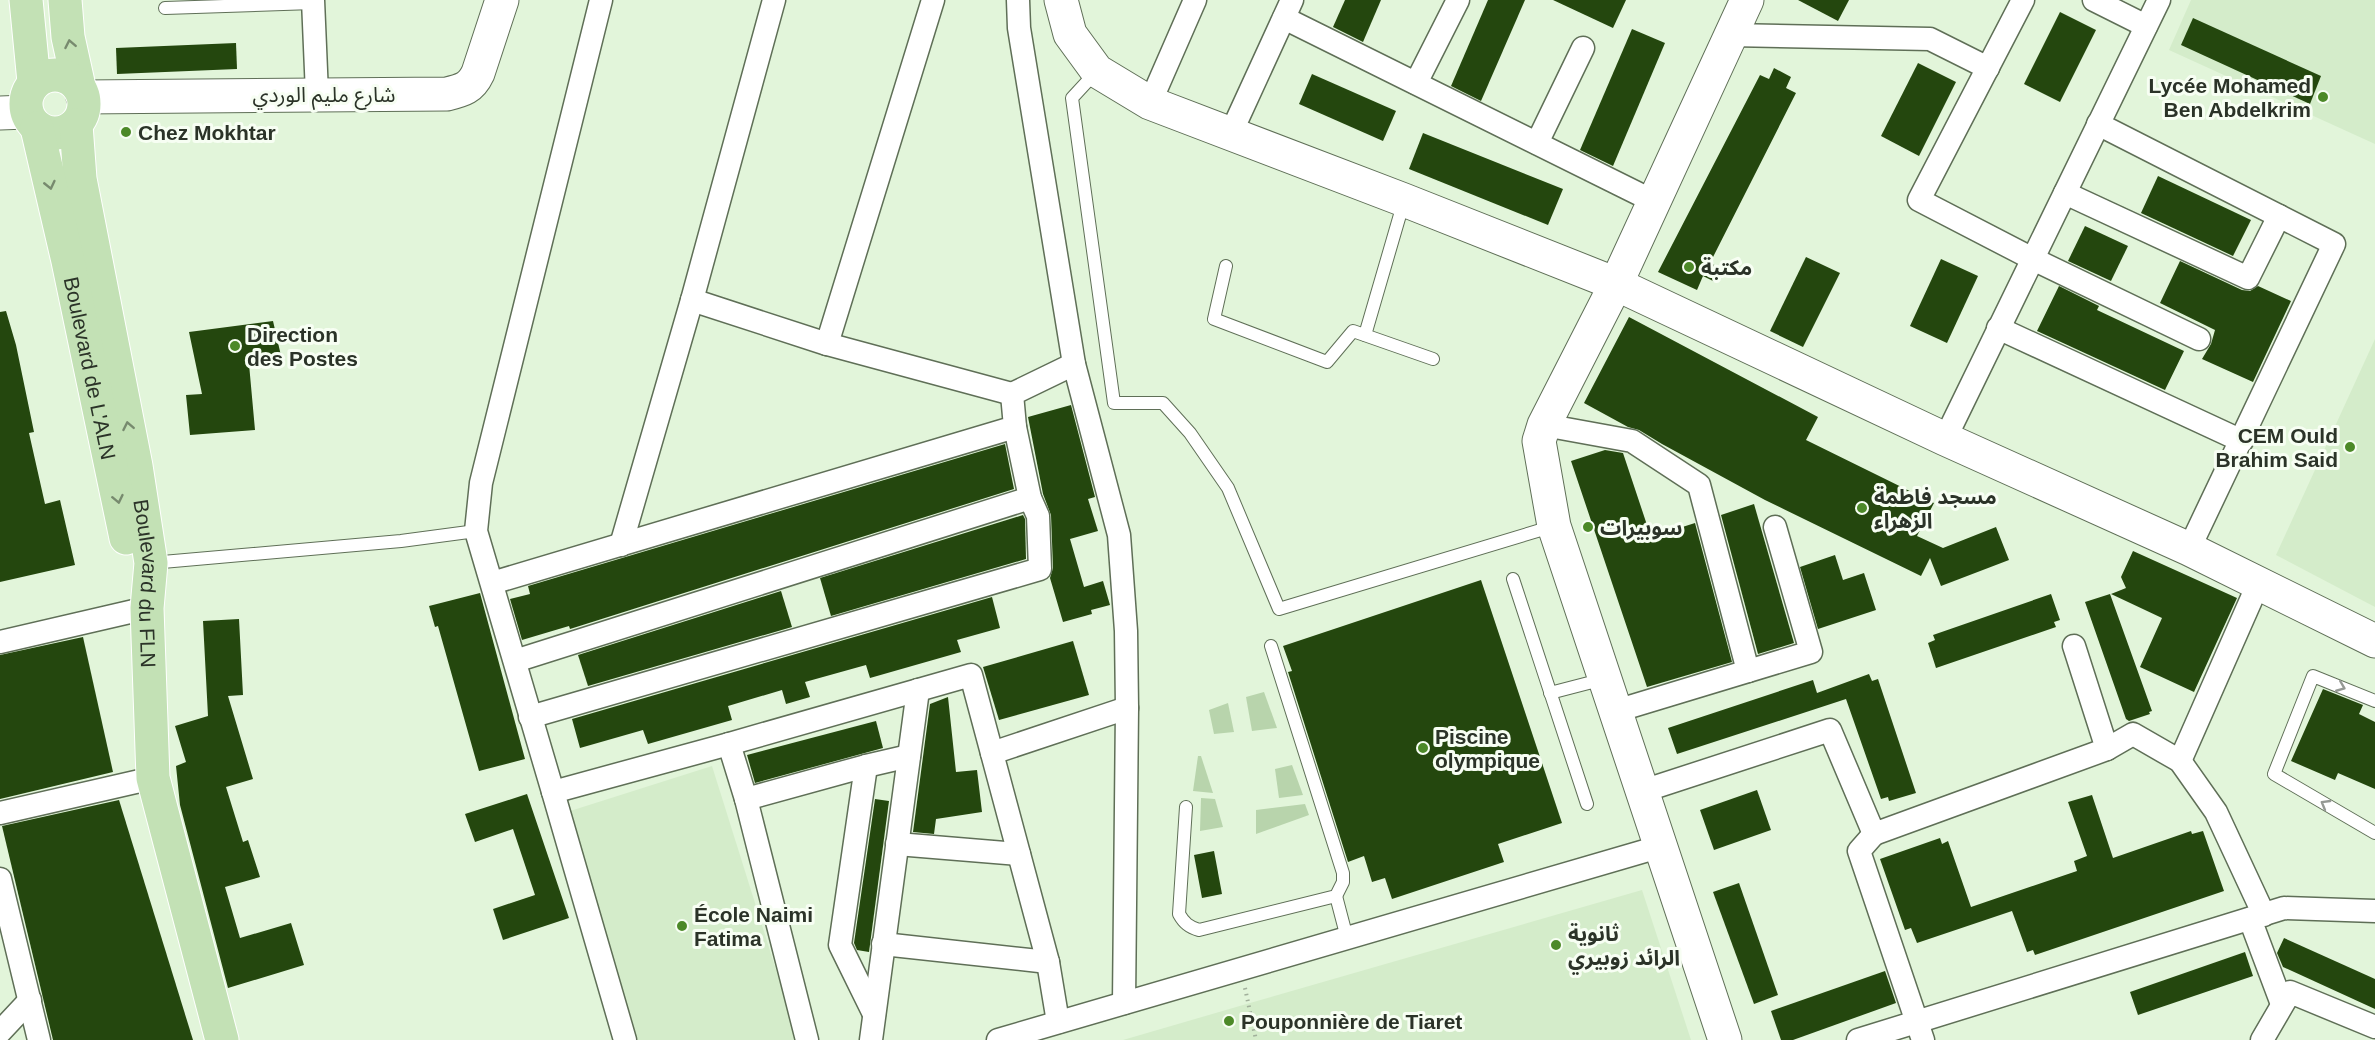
<svg xmlns="http://www.w3.org/2000/svg" width="2375" height="1040" viewBox="0 0 2375 1040" font-family="Arial,'Noto Sans Arabic',sans-serif">
<rect width="100%" height="100%" fill="#e2f5da"/>
<g fill="#d4ecca">
<polygon points="2191,0 2375,0 2375,144 2169,50"/>
<polygon points="2375,339 2375,607 2276,555"/>
<polygon points="712,766 798,1040 638,1040 567,812"/>
<polygon points="1642,890 1691,1040 1123,1040 1250,1003"/>
</g>
<g fill="#b8d4ac">
<polygon points="1264,692 1277,728 1252,731 1246,697"/>
<polygon points="1228,703 1234,732 1214,734 1209,710"/>
<polygon points="1198,756 1201,756 1213,793 1193,791"/>
<polygon points="1292,765 1303,795 1279,798 1275,769"/>
<polygon points="1201,798 1215,799 1223,827 1200,831"/>
<polygon points="1305,804 1309,815 1256,834 1256,810"/>
</g>
<g fill="#24470e">
<polygon points="1345,0 1381,0 1363,42 1333,27"/>
<polygon points="1488,0 1525,0 1481,101 1451,86"/>
<polygon points="1553,0 1626,0 1613,28"/>
<polygon points="1798,0 1849,0 1838,21"/>
<polygon points="2060,12 2096,30 2060,102 2024,84"/>
<polygon points="2193,18 2321,76 2310,104 2181,45"/>
<polygon points="1632,29 1665,43 1613,166 1580,150"/>
<polygon points="236,43 237,69 117,74 116,48"/>
<polygon points="1918,63 1956,82 1919,156 1881,136"/>
<polygon points="1774,68 1791,77 1786,88 1796,93 1710,263 1721,268 1715,282 1703,276 1697,290 1658,272 1760,75 1769,79"/>
<polygon points="1312,74 1396,111 1383,141 1299,104"/>
<polygon points="1423,133 1563,189 1548,225 1409,169"/>
<polygon points="2158,176 2251,220 2233,256 2141,213"/>
<polygon points="2085,226 2128,246 2111,281 2068,261"/>
<polygon points="1806,257 1840,273 1803,347 1770,331"/>
<polygon points="1941,259 1978,276 1947,343 1910,326"/>
<polygon points="2180,261 2242,290 2250,291 2258,286 2291,301 2253,382 2202,359 2211,344 2215,330 2160,303"/>
<polygon points="2059,286 2099,306 2097,310 2184,351 2165,390 2037,331"/>
<polygon points="6,311 16,345 34,432 29,433 45,504 60,500 75,565 0,582 0,312"/>
<polygon points="1629,317 1818,417 1806,440 1934,503 1917,536 1943,548 1996,527 2009,560 1941,586 1930,558 1921,576 1765,500 1662,444 1639,430 1628,427 1584,403"/>
<polygon points="273,321 282,360 249,364 255,430 190,435 186,395 202,394 189,332"/>
<polygon points="1071,405 1095,497 1088,499 1098,531 1070,539 1084,587 1103,581 1110,605 1091,610 1092,614 1063,622 1050,578 1053,568 1051,515 1043,494 1028,417"/>
<polygon points="1005,444 1014,489 570,629 569,626 522,640 510,599 530,594 528,586"/>
<polygon points="1605,450 1623,453 1651,537 1695,523 1732,662 1647,687 1571,461"/>
<polygon points="1754,504 1794,643 1758,654 1721,515"/>
<polygon points="1023,515 1025,519 1026,559 831,616 820,578"/>
<polygon points="2133,551 2237,598 2194,692 2140,667 2162,618 2111,594 2126,588 2121,577"/>
<polygon points="1835,555 1843,580 1864,573 1876,610 1818,629 1800,567"/>
<polygon points="1481,580 1562,823 1498,844 1504,862 1392,899 1385,878 1372,882 1364,856 1348,862 1288,672 1292,671 1283,646"/>
<polygon points="781,591 792,627 588,686 578,655"/>
<polygon points="480,593 525,759 479,771 438,626 435,627 429,606"/>
<polygon points="2051,594 2060,620 2054,622 2056,627 1936,668 1928,643 1935,640 1933,635"/>
<polygon points="2110,594 2152,711 2149,712 2150,714 2129,721 2126,719 2085,602"/>
<polygon points="992,597 1000,628 957,640 961,652 870,678 866,665 805,682 810,697 786,704 782,690 728,706 732,720 648,744 643,730 580,748 572,719"/>
<polygon points="239,619 243,695 228,696 253,779 226,787 243,842 248,840 260,877 225,887 240,938 291,923 304,965 228,988 180,805 176,766 186,762 175,726 208,716 203,621"/>
<polygon points="83,637 113,772 0,799 0,655"/>
<polygon points="1073,641 1089,695 999,720 983,667"/>
<polygon points="1869,674 1872,681 1878,679 1916,793 1889,801 1888,797 1881,799 1846,699 1677,754 1668,728 1813,680 1817,693"/>
<polygon points="2323,689 2363,705 2359,714 2375,722 2375,789 2338,773 2335,780 2291,761"/>
<polygon points="948,697 956,772 977,770 982,812 936,819 934,834 913,832 930,704"/>
<polygon points="876,721 883,748 755,783 747,755"/>
<polygon points="1757,790 1771,830 1714,850 1700,810"/>
<polygon points="527,794 569,918 503,940 493,909 535,895 513,829 475,842 465,814"/>
<polygon points="2092,795 2113,858 2191,831 2192,834 2203,831 2224,891 2035,955 2033,950 2027,952 2012,911 1917,943 1911,928 1905,930 1880,859 1940,838 1942,844 1948,841 1971,907 2077,871 2074,861 2087,856 2068,802"/>
<polygon points="875,799 889,801 869,952 857,950 854,943"/>
<polygon points="119,800 193,1040 53,1040 2,826"/>
<polygon points="1214,851 1222,894 1202,898 1194,855"/>
<polygon points="1739,883 1778,995 1754,1004 1713,892"/>
<polygon points="2284,938 2375,979 2375,1009 2283,967 2277,953"/>
<polygon points="2245,952 2253,976 2138,1015 2130,992"/>
<polygon points="1885,971 1896,1003 1793,1040 1781,1040 1771,1011"/>
</g>
<g fill="none" stroke-linecap="round" stroke-linejoin="round">
<defs>
<g id="lane">
<polyline points="165,8 313,3"/>
<polyline points="1096,72 1072,98 1114,403 1163,403 1190,433 1228,488 1279,609 1554,526"/>
<polyline points="1226,266 1214,319 1327,362 1353,331 1433,359"/>
<polyline points="1365,335 1404,201"/>
<polyline points="151,563 401,541 476,531"/>
<polyline points="1513,579 1587,804"/>
<polyline points="1550,693 1604,679"/>
<polyline points="2375,701 2313,676 2274,774 2375,833"/>
<path d="M1186,807L1179,914C1184,923 1189,927 1199,930L1336,896L1343,882V873L1271,646"/>
<polyline points="1336,896 1347,938"/>
</g>
<g id="street">
<polyline points="313,0 317,94"/>
<polyline points="601,0 481,483 476,531 553,792 729,744 971,675 1048,962 1058,1022"/>
<polyline points="1018,0 1019,28 1074,364 1119,535 1126,631 1127,708 1124,1003"/>
<polyline points="2023,0 1919,200 2033,259 2199,339"/>
<polyline points="2094,0 2146,26"/>
<polyline points="1284,18 1653,201"/>
<polyline points="1730,35 1930,39 1988,68"/>
<polyline points="1416,83 1458,0"/>
<polyline points="1150,103 1195,0"/>
<polyline points="2098,124 2334,244 2189,549"/>
<polyline points="1231,133 1292,0"/>
<polyline points="1537,143 1583,48"/>
<polyline points="2065,193 2248,278 2279,216"/>
<polyline points="692,300 827,344 1012,394"/>
<polyline points="1998,328 2242,441"/>
<polyline points="827,344 933,0"/>
<polyline points="1544,425 1632,441 1699,485 1748,671"/>
<polyline points="1945,439 2159,0"/>
<polyline points="621,545 692,300 774,0"/>
<polyline points="492,583 1015,427 1012,394 1074,364"/>
<polyline points="0,642 147,608"/>
<polyline points="515,661 1030,498"/>
<polyline points="1616,711 1811,652 1775,527"/>
<polyline points="530,717 1040,569 1038,516 1030,498 1015,427"/>
<polyline points="729,744 746,799 866,766 909,756"/>
<polyline points="2107,749 2133,734 2180,761 2216,812 2264,915"/>
<polyline points="992,753 1127,708"/>
<polyline points="2180,761 2259,582"/>
<polyline points="866,766 840,945 874,1014"/>
<polyline points="1643,791 1830,730 1874,834 2107,749 2074,646"/>
<polyline points="553,792 625,1040"/>
<polyline points="746,799 807,1040"/>
<polyline points="0,813 153,778"/>
<polyline points="1874,834 1859,851 1923,1040"/>
<polyline points="897,844 1019,854"/>
<polyline points="0,879 39,1040"/>
<polyline points="2250,919 2282,1004"/>
<polyline points="883,944 1048,962"/>
<polyline points="0,1032 30,1000"/>
<polyline points="871,1040 918,690"/>
<polyline points="998,1040 1662,846"/>
<polyline points="1858,1040 2284,908 2375,911"/>
<polyline points="2262,1040 2290,992 2375,1027"/>
</g>
<g id="secondary">
<polyline points="1061,0 1070,34 1097,71 1150,103 1404,200 1616,284 1945,439 2189,549 2375,641"/>
<path d="M83,97L447,94C463,90 471,88 478,73L502,0"/>
<polyline points="0,113 26,112"/>
<polyline points="1725,1040 1554,526 1539,441 1544,425 1616,284 1747,0"/>
</g>
<g id="primary">
<polyline points="26,0 34,82"/>
<polyline points="65,0 68,37 79,87"/>
<circle cx="55" cy="104" r="29"/>
<path id="s1" d="M76,125L80,179L136,466L151,563L147,608L153,778L222,1040"/>
<path id="s2" d="M37,128L68,261L126,538"/>
</g>
</defs>
<use href="#lane" stroke="#5f6f57" stroke-width="14"/>
<use href="#street" stroke="#5f6f57" stroke-width="25"/>
<use href="#secondary" stroke="#5f6f57" stroke-width="35"/>
<use href="#primary" stroke="#fff" stroke-width="35"/>
<polyline stroke="#a1b09b" stroke-width="4" stroke-dasharray="1.5 4.5" stroke-linecap="butt" points="1245,988 1256,1040"/>
<use href="#lane" stroke="#fff" stroke-width="12"/>
<use href="#street" stroke="#fff" stroke-width="22"/>
<use href="#secondary" stroke="#fff" stroke-width="33"/>
<use href="#primary" stroke="#c3e1b5" stroke-width="33"/>
</g>
<defs><path id="oneway-chevron" d="M-2-3.5L2.5 0L-2 3.5" fill="none" stroke-width="1.6" stroke-linecap="round" stroke-linejoin="round" transform="scale(1.5)"/></defs>
<g stroke="#778a6e">
<use href="#oneway-chevron" transform="translate(70 44) rotate(-101)"/>
<use href="#oneway-chevron" transform="translate(50 185) rotate(77)"/>
<use href="#oneway-chevron" transform="translate(128 426) rotate(-101)"/>
<use href="#oneway-chevron" transform="translate(118 499) rotate(78)"/>
</g>
<g stroke="#959994">
<use href="#oneway-chevron" transform="translate(2341 687) rotate(22)"/>
<use href="#oneway-chevron" transform="translate(2325 804) rotate(-150)"/>
</g>
<g fill="#4c8928" stroke="#f7fef3" stroke-width="2">
<circle cx="2323" cy="97" r="6"/>
<circle cx="126" cy="132" r="6"/>
<circle cx="1689" cy="267" r="6"/>
<circle cx="235" cy="346" r="6"/>
<circle cx="2350" cy="447" r="6"/>
<circle cx="1862" cy="508" r="6"/>
<circle cx="1588" cy="527" r="6"/>
<circle cx="1423" cy="748" r="6"/>
<circle cx="682" cy="926" r="6"/>
<circle cx="1556" cy="945" r="6"/>
<circle cx="1229" cy="1021" r="6"/>
</g>
<g text-anchor="middle" dominant-baseline="central" stroke-width="6" stroke-linejoin="round" paint-order="stroke">
<g font-size="21" font-weight="bold" fill="#2b3328" stroke="#f7fef3" text-anchor="start">
<text x="2311" y="85" text-anchor="end">Lycée Mohamed<tspan x="2311" dy="24">Ben Abdelkrim</tspan></text>
<text x="138" y="132">Chez Mokhtar</text>
<text x="1701" y="267">مكتبة</text>
<text x="247" y="334">Direction<tspan x="247" dy="24">des Postes</tspan></text>
<text x="2338" y="435" text-anchor="end">CEM Ould<tspan x="2338" dy="24">Brahim Said</tspan></text>
<text x="1874" y="496">مسجد فاطمة<tspan x="1874" dy="24">الزهراء</tspan></text>
<text x="1600" y="527">سوبيرات</text>
<text x="1435" y="736">Piscine<tspan x="1435" dy="24">olympique</tspan></text>
<text x="694" y="914">École Naimi<tspan x="694" dy="24">Fatima</tspan></text>
<text x="1568" y="933">ثانوية<tspan x="1568" dy="24">الرائد زوبيري</tspan></text>
<text x="1241" y="1021">Pouponnière de Tiaret</text>
</g>
<g font-size="21" fill="#2b3328" stroke="#f7fef3">
<text x="324" y="94">شارع مليم الوردي</text>
<text stroke="none"><textPath href="#s2" startOffset="246">Boulevard de L'ALN</textPath></text>
<text stroke="none"><textPath href="#s1" startOffset="465">Boulevard du FLN</textPath></text>
</g>
</g>
</svg>
